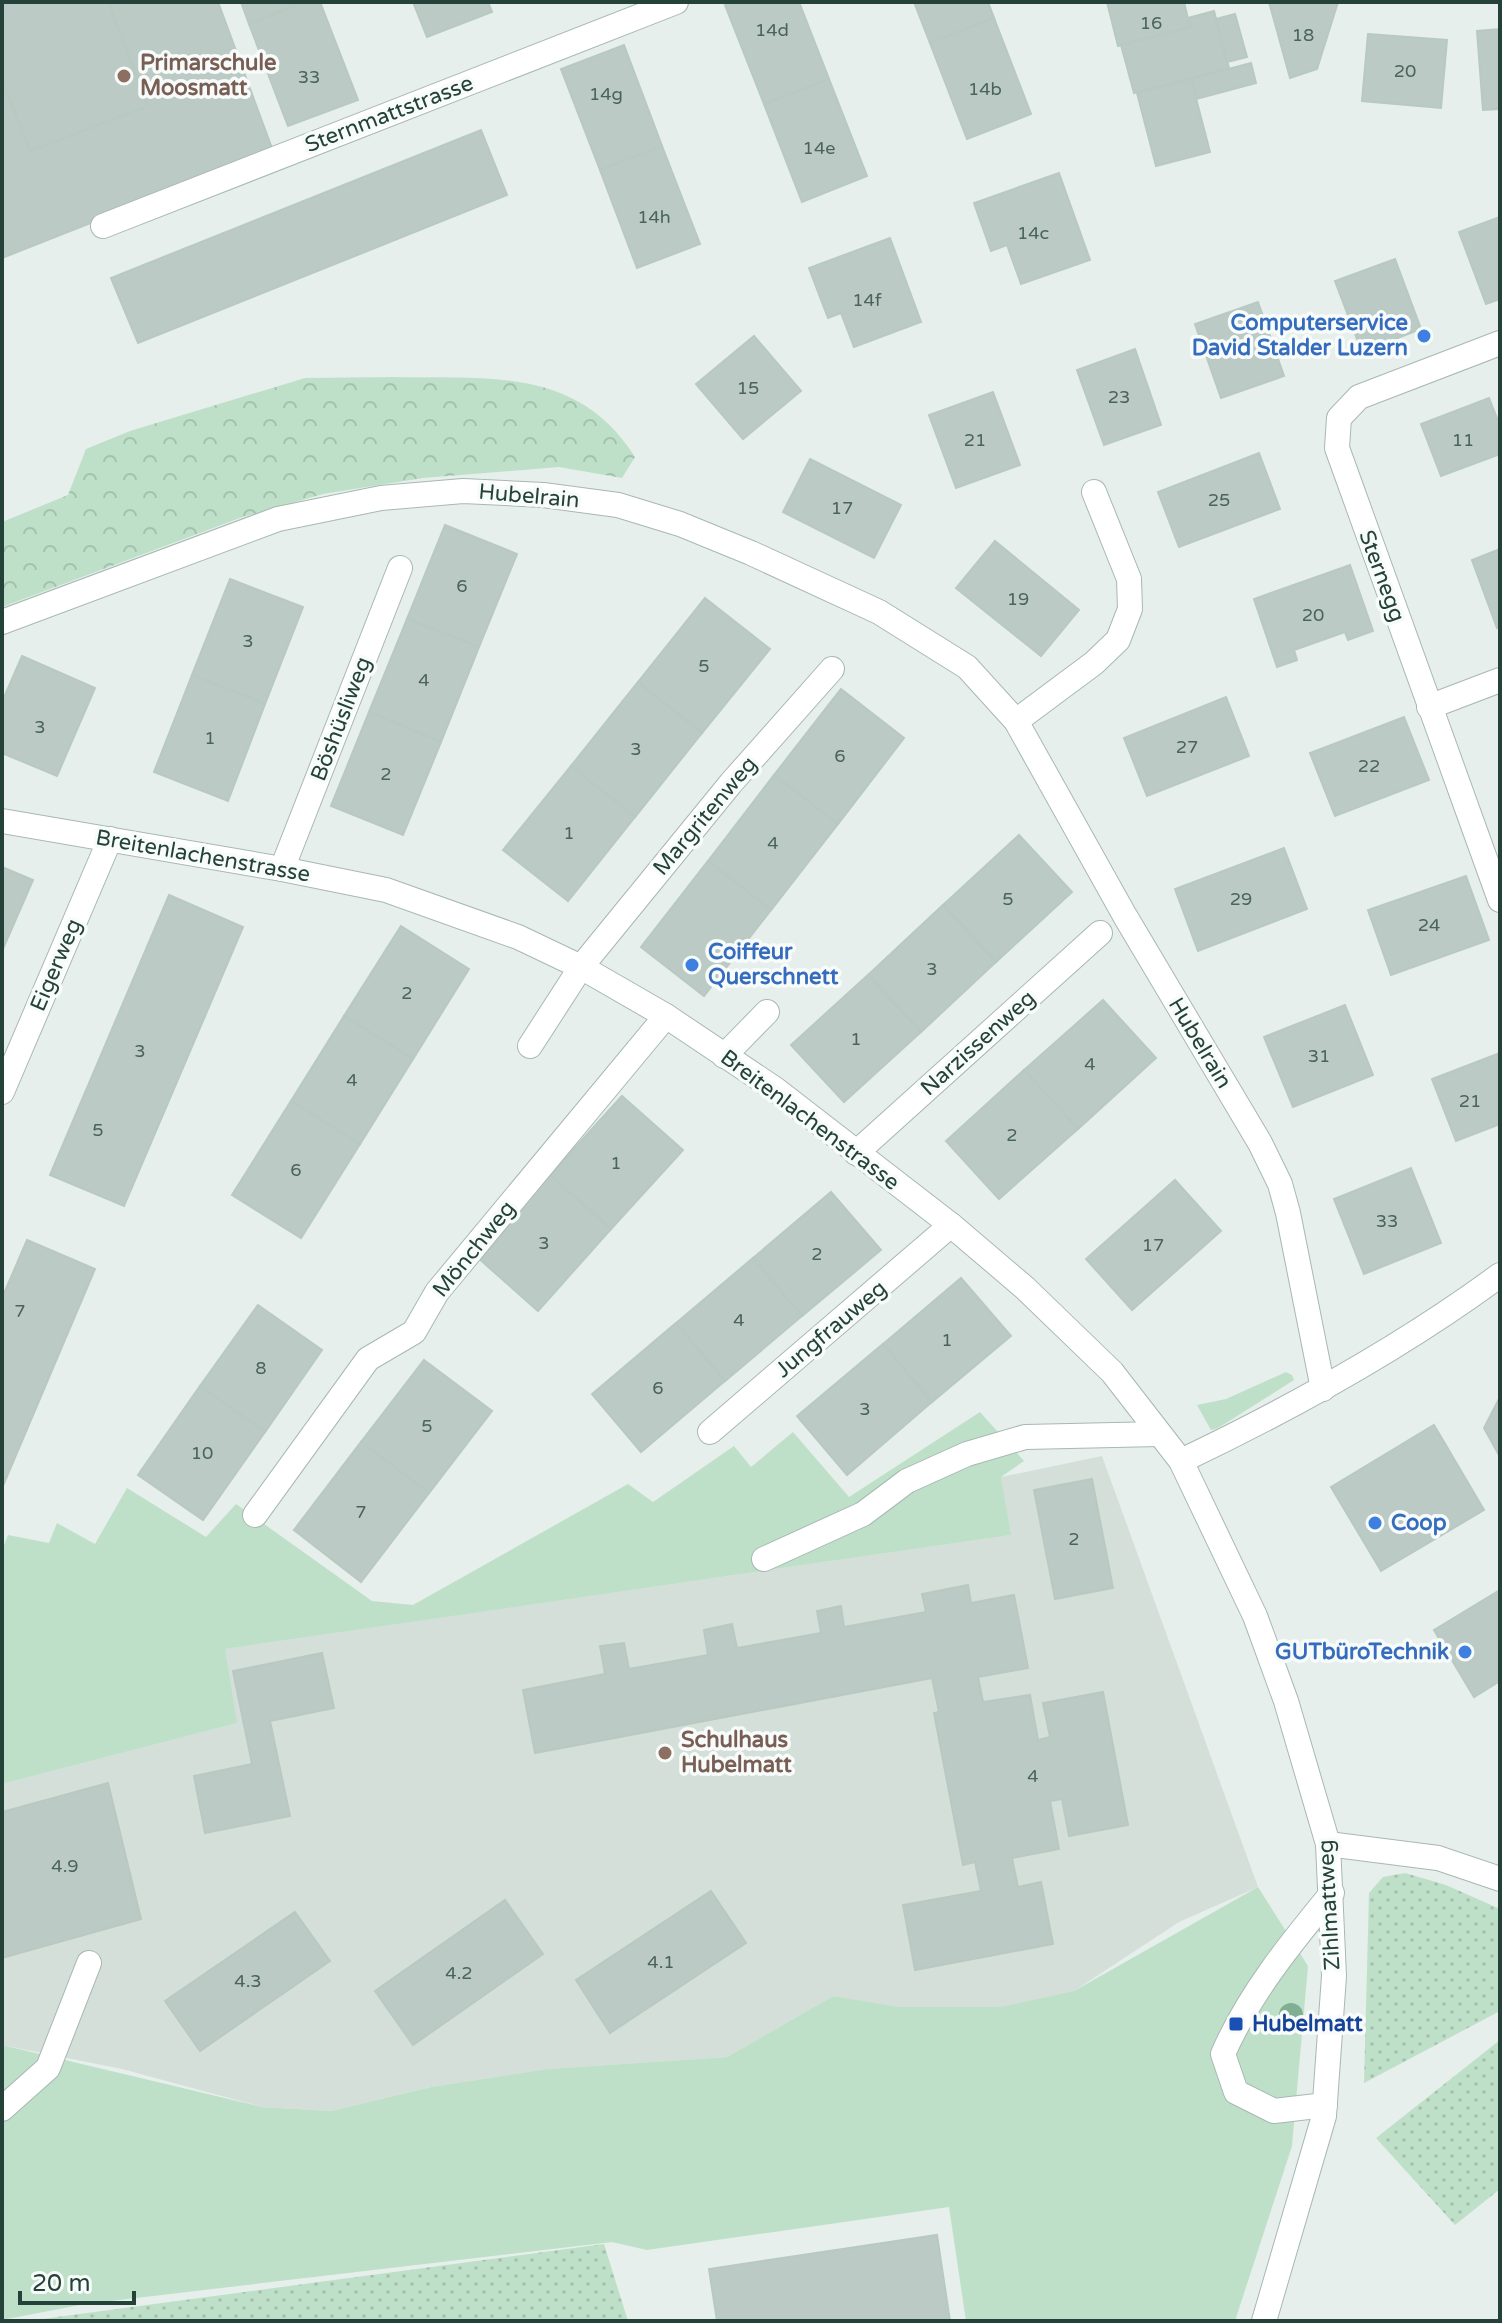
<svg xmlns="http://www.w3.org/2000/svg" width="1502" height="2323" viewBox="0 0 1502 2323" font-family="'Varela Round',sans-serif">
<defs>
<pattern id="forest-crowns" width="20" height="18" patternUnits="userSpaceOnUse" patternTransform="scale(2)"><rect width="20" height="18" fill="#bfe0c8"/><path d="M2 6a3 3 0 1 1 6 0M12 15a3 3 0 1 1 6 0" fill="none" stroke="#a4c1ad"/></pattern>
<pattern id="park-dots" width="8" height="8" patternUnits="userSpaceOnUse" patternTransform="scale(2)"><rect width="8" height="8" fill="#bfe0c8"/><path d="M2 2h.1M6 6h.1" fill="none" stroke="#a4c1ad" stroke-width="1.8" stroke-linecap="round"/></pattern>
</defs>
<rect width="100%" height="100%" fill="#e6efeb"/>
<polygon fill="#d4dfda" points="1102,1456 1258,1887 1179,1922 1074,1991 1037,2005 987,2014 893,2012 833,1996 727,2057 547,2069 431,2087 331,2111 262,2107 122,2069 2,2045 2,1784 236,1723 224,1649 1010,1535 1001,1477"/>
<g fill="#bfe0c8">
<polygon points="1286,1372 1292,1375 1294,1380 1218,1428 1211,1430 1197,1405 1226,1399"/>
<polygon points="980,1412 1024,1461 1001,1477 1011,1535 225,1649 237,1723 2,1784 2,1550 8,1535 49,1543 57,1523 95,1544 127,1488 206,1537 236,1504 372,1601 413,1605 628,1484 653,1502 734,1446 751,1467 793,1432 849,1497"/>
<polygon points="1258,1887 1308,1966 1292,2146 1235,2321 966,2321 949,2207 647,2250 612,2242 85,2304 2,2320 2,2045 262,2107 331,2111 431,2087 547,2069 727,2057 833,1996 898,2007 1001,2007 1074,1991"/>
</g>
<path fill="url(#forest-crowns)" d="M394,377C487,379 578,366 635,457L622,478L559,467L423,478L323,494L240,518L2,607V522L68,495L86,449L130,431L305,378Z"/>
<g fill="url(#park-dots)">
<polygon points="1405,1873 1446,1885 1500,1909 1500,2011 1364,2083 1369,1893 1383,1877"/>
<polygon points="1500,2040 1500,2189 1455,2225 1376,2138"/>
<polygon points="604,2244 628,2321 27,2321"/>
</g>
<g fill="#bbcac4" stroke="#b8c9c2" stroke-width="2">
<polygon points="2,2 218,2 273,151 2,258"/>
<polygon points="12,2 108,2 148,106 30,151 2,79 2,6"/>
<polygon points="241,2 304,2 249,24"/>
<polygon points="304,2 320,2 358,100 288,126 249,24"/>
<polygon points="413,2 488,2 492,12 427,37"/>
<polygon points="733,2 799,2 829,79 764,104 725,5"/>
<polygon points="914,2 988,2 994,18 930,43"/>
<polygon points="1107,2 1184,2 1190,27 1118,46"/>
<polygon points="1269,2 1338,2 1317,69 1290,78"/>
<polygon points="1214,11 1229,68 1134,93 1121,45 1190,27 1188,18"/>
<polygon points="1235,14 1247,57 1227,62 1216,19"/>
<polygon points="994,18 1031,114 967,139 930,43"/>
<polygon points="1500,29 1500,109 1483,110 1477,31"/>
<polygon points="1368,34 1447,40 1441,108 1362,101"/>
<polygon points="624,45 662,146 600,170 561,69"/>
<polygon points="1251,63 1256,83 1196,99 1191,79"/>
<polygon points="829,79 867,176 802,202 764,104"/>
<polygon points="1191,79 1210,152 1156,166 1137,93"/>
<polygon points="481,130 507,195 138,343 111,278"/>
<polygon points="662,146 700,244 637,268 600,170"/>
<polygon points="1059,173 1090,260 1021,284 1007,245 991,251 974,203"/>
<polygon points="1500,217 1500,299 1486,304 1459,232"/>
<polygon points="890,238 921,322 854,347 841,313 828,318 809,268"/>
<polygon points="1395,259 1421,329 1362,352 1335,281"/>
<polygon points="1258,302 1284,376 1221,398 1195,324"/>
<polygon points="754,336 801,391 743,439 696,384"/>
<polygon points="1135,349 1161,425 1104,445 1077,370"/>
<polygon points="993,392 1020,465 956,488 929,415"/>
<polygon points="1489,398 1500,426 1500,454 1441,476 1421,424"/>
<polygon points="1259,453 1280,509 1179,547 1158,492"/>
<polygon points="810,459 901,505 874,558 783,512"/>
<polygon points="445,525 517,554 479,647 407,619"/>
<polygon points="995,541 1079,610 1041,656 956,588"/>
<polygon points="1500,549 1500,626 1497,628 1472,560"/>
<polygon points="1350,565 1373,631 1348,640 1345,632 1294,650 1297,660 1277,667 1254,599"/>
<polygon points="230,579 303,607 265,704 192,675"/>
<polygon points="705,598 770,649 702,733 638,682"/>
<polygon points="407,619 479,647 441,742 369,712"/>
<polygon points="22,656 95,688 57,776 2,753 2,702"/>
<polygon points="192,675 265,704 228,801 154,772"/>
<polygon points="638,682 702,733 635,817 571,766"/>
<polygon points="841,689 904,738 838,824 774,775"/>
<polygon points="1226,697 1249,756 1147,796 1124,738"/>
<polygon points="369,712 441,742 403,835 331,806"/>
<polygon points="1404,717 1429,780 1335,816 1310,753"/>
<polygon points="571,766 635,817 568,901 503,850"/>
<polygon points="774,775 838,824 771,910 708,861"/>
<polygon points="1019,835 1072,892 996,962 943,905"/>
<polygon points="1284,848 1307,909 1198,951 1175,889"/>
<polygon points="708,861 771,910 704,996 641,947"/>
<polygon points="2,867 33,880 2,951"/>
<polygon points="1466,876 1489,940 1391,975 1368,910"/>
<polygon points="169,895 243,927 124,1206 50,1175"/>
<polygon points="943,905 996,962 921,1032 868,975"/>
<polygon points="401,926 469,969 413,1059 344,1016"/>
<polygon points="868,975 921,1032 844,1102 791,1045"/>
<polygon points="1103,1000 1156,1058 1078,1129 1024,1070"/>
<polygon points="1345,1005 1373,1075 1293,1107 1264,1037"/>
<polygon points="344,1016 413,1059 360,1144 291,1101"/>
<polygon points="1500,1053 1500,1124 1456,1141 1432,1079"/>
<polygon points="1024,1070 1078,1129 999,1199 946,1141"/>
<polygon points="622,1096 683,1150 611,1229 550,1175"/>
<polygon points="291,1101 360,1144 301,1238 232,1195"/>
<polygon points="1411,1168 1441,1243 1364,1274 1334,1199"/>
<polygon points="550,1175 611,1229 538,1311 477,1257"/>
<polygon points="1175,1180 1221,1231 1132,1310 1086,1259"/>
<polygon points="831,1192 881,1250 802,1316 753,1258"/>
<polygon points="27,1240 95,1269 2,1488 2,1298"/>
<polygon points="753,1258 802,1316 725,1381 676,1323"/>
<polygon points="961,1278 1011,1336 932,1402 883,1344"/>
<polygon points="258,1305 322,1350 265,1432 200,1386"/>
<polygon points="676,1323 725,1381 641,1452 592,1394"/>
<polygon points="883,1344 932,1402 847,1475 797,1416"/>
<polygon points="424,1360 492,1411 429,1493 361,1442"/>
<polygon points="200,1386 265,1432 203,1520 138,1475"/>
<polygon points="1500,1397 1500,1457 1484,1428"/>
<polygon points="1434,1425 1484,1510 1381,1571 1331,1487"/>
<polygon points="361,1442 429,1493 361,1582 294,1530"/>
<polygon points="1092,1479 1113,1588 1055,1599 1034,1490"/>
<polygon points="968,1585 971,1603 1014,1595 1028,1668 978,1677 983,1702 1030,1695 1038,1740 1050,1737 1043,1703 1103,1692 1128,1825 1069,1836 1062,1799 1050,1801 1059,1849 1012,1858 1018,1887 1041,1882 1053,1944 915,1970 903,1905 981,1891 975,1862 963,1865 934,1713 939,1712 932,1678 535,1753 523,1690 605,1674 600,1646 624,1643 629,1669 708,1655 704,1630 732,1624 737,1648 821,1633 817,1611 841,1606 844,1627 926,1612 922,1594"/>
<polygon points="1500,1590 1500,1681 1474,1697 1434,1630"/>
<polygon points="322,1653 334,1708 270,1721 290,1816 205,1833 194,1776 252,1764 233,1671"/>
<polygon points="108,1783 141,1919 2,1958 2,1812"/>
<polygon points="711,1891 746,1943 610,2033 576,1980"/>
<polygon points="505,1900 543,1954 413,2045 375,1991"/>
<polygon points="295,1912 330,1961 200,2051 165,2001"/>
<polygon points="937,2235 950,2321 717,2321 709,2269"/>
</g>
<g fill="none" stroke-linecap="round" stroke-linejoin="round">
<defs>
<g id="minor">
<polyline points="103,226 676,2"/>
<polyline points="1500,343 1359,397 1339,418 1337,448 1500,900"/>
<polyline points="2,622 278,519 381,498 463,491 543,495 618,505 680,524 751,553 879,612 967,667 1016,721 1125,916 1260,1143 1280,1184 1288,1213 1323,1389"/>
<polyline points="1429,707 1500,680"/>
<polyline points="1016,721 1094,663 1118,640 1130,609 1129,579 1094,492"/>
<polyline points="2,821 282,869 386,890 518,937 581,967 666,1016 775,1089 951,1225 1025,1288 1112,1372 1181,1461 1255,1616 1286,1701 1328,1844 1334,1976 1324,2116 1264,2321"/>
<polyline points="282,869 400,568"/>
<polyline points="530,1046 581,967 731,783 832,669"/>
<polyline points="724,1056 767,1012"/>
<polyline points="2,1092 110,839"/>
<polyline points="856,1153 1100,933"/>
<polyline points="710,1432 951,1225"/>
<path d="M1181,1461C1292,1408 1401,1348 1500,1275"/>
<polyline points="255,1515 368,1359 414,1332 437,1292 666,1016"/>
<polyline points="764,1559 863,1514 907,1481 967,1454 1025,1437 1159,1434"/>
<polyline points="1328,1844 1438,1858 1500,1879"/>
<path d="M1325,2105L1274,2111L1236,2092L1223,2054C1249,1994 1291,1943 1332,1893"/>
<polyline points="2,2109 48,2068 89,1963"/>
</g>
</defs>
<use href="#minor" stroke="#a8b8b2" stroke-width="26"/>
<use href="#minor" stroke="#fff" stroke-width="24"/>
</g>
<circle fill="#80af93" cx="1291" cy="2015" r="12"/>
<g fill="#8d6e63" stroke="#f7fbf9" stroke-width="3">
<circle cx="124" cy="76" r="8"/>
<circle cx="665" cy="1753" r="8"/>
</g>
<g fill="#3f7fe0" stroke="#f7fbf9" stroke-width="3">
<circle cx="1424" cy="336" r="8"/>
<circle cx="692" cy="965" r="8"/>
<circle cx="1375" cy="1523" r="8"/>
<circle cx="1465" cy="1652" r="8"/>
</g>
<rect fill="#1a4fb4" stroke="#f7fbf9" stroke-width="3" x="1228" y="2016" width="16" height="16" rx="4"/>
<g text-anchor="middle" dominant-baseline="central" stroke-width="7" stroke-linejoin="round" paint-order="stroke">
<g font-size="18" fill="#4a645c">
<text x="1151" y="23">16</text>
<text x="772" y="30">14d</text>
<text x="1303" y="35">18</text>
<text x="1405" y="71">20</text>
<text x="309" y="77">33</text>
<text x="985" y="89">14b</text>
<text x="606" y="94">14g</text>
<text x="819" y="148">14e</text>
<text x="654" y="217">14h</text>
<text x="1033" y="233">14c</text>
<text x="867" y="300">14f</text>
<text x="748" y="388">15</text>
<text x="1119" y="397">23</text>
<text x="975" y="440">21</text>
<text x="1463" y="440">11</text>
<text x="1219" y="500">25</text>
<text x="842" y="508">17</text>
<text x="462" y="586">6</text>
<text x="1018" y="599">19</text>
<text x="1313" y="615">20</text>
<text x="248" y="641">3</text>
<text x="704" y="666">5</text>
<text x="424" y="680">4</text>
<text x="40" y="727">3</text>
<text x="210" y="738">1</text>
<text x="1187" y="747">27</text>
<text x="636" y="749">3</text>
<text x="840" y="756">6</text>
<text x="1369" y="766">22</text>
<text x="386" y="774">2</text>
<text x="569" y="833">1</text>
<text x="773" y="843">4</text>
<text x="1008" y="899">5</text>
<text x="1241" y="899">29</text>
<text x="1429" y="925">24</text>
<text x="932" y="969">3</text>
<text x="407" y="993">2</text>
<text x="856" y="1039">1</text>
<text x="140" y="1051">3</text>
<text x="1319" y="1056">31</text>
<text x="1090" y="1064">4</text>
<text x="352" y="1080">4</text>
<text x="1470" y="1101">21</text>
<text x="98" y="1130">5</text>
<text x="1012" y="1135">2</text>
<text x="616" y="1163">1</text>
<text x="296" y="1170">6</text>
<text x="1387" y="1221">33</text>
<text x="544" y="1243">3</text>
<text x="1153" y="1245">17</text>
<text x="817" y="1254">2</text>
<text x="20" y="1311">7</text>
<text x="739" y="1320">4</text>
<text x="947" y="1340">1</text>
<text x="261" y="1368">8</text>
<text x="658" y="1388">6</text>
<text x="865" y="1409">3</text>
<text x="427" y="1426">5</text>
<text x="202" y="1453">10</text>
<text x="361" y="1512">7</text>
<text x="1074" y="1539">2</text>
<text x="1033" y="1776">4</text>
<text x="65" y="1866">4.9</text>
<text x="661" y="1962">4.1</text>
<text x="459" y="1973">4.2</text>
<text x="248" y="1981">4.3</text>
</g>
<g font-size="22" font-weight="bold" fill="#785e54" stroke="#f7fbf9" text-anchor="start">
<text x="140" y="63">Primarschule<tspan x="140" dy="25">Moosmatt</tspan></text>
<text x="681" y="1740">Schulhaus<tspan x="681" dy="25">Hubelmatt</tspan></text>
</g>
<g font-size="22" fill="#24423a" stroke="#f7fbf9">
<text transform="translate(389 114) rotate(-21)">Sternmattstrasse</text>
<text transform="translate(529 496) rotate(5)">Hubelrain</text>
<text transform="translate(1382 576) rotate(70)">Sternegg</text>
<text transform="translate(341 719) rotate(-69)">Böshüsliweg</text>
<text transform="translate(705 816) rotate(-50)">Margritenweg</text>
<text transform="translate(203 856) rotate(10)">Breitenlachenstrasse</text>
<text transform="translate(56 965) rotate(-67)">Eigerweg</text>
<text transform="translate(978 1043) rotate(-42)">Narzissenweg</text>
<text transform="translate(1200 1043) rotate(59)">Hubelrain</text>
<text transform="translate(810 1120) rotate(37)">Breitenlachenstrasse</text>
<text transform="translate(474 1249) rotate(-51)">Mönchweg</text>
<text transform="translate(831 1329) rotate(-40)">Jungfrauweg</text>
<text transform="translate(1329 1905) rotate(-93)">Zihlmattweg</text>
</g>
<g font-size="22" font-weight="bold" fill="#366cbe" stroke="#f7fbf9" text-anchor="end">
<text x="1408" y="323">Computerservice<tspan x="1408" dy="25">David Stalder Luzern</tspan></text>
<text x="708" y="952" text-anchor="start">Coiffeur<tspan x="708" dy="25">Querschnett</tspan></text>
<text x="1391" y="1523" text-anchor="start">Coop</text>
<text x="1449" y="1652">GUTbüroTechnik</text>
</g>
<g font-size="22" font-weight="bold" fill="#164399" stroke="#f7fbf9" text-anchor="start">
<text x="1252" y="2024">Hubelmatt</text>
</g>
</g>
<rect width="1502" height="2323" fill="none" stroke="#24423a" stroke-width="8"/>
<path d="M20 2291v12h114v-12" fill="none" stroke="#24423a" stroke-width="4"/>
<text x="32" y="2291" font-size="24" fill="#24423a" stroke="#f7fbf9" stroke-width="6" paint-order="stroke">20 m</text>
</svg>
